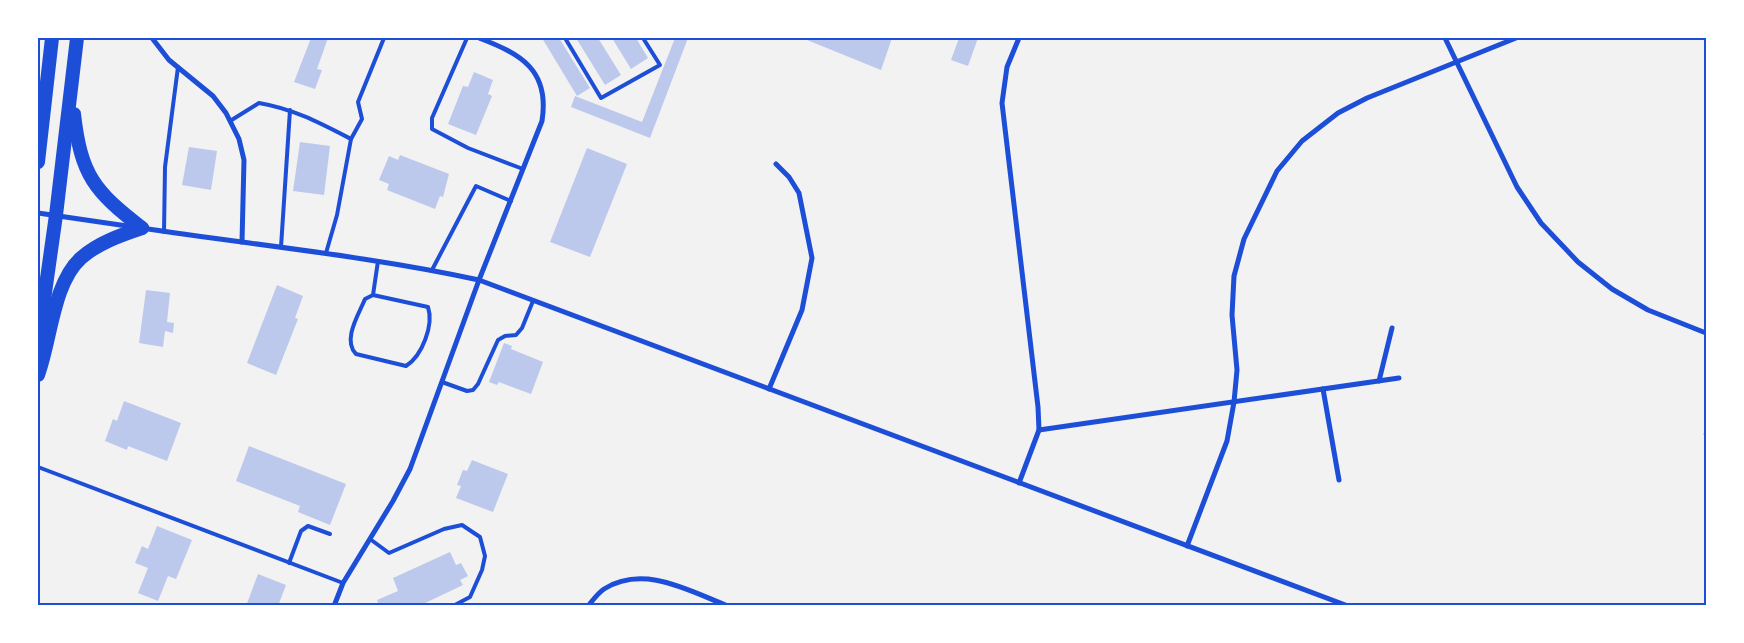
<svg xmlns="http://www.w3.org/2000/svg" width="1744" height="643" viewBox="0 0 1744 643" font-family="Cabin,sans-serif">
<rect width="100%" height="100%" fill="#f2f2f2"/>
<g fill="#bdc9ec">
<polygon points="311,38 328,38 317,69 322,70 315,89 294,82"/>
<polygon points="542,38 559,38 590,88 577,96"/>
<polygon points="576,38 598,38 621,75 605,85"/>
<polygon points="612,38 636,38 648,58 631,69"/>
<polygon points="675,38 688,38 650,138 571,107 575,96 642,122"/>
<polygon points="802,38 892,38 881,70"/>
<polygon points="959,38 978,38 968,66 951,60"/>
<polygon points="474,72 493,80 488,94 492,96 476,135 448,124 463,86 468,87"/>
<polygon points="300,142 330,146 324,195 293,191"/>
<polygon points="189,147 217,151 211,190 182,185"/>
<polygon points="587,148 627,164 590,257 550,242"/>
<polygon points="400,155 449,174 443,197 440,196 435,209 387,190 389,184 379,180 389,156 398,160"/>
<polygon points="277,285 303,296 295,318 298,319 276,375 247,363"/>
<polygon points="146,290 170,293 167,322 174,323 173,333 165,331 163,347 139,343"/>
<polygon points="504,343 512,346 511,349 543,362 531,394 499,382 497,385 489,382"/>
<polygon points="124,401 181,423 167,461 128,446 127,450 105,441 113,419 117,421"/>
<polygon points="249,446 346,484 330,525 298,512 300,506 236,481"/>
<polygon points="472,460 508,474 493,512 456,498 461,486 457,485 463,470 467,471"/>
<polygon points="157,526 192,540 176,579 168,576 158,601 138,593 148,568 135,563 142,546 148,549"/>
<polygon points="450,552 456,565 461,563 468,576 460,580 463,585 419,606 379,606 377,600 398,591 393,578"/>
<polygon points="258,574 286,585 278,606 246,606"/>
</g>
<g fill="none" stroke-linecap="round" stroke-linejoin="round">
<polyline stroke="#1d4ed8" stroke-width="2.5" points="1706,429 1705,434 1706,437"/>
<g stroke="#1d4ed8" stroke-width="4">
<polyline points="467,38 432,118 432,129 468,148 523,169"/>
<polyline points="565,38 601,98 660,65 643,38"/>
<path d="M230,121L259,103C294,109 320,123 351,139"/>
<polyline points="164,232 165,167 178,67"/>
<polyline points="281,247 290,110"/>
<polyline points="326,253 337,215 351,139 362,119 358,102 384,38"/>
<polyline points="432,270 476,186 511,201"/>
<path d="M373,295L428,307C434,325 422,356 406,366L356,354C342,340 359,314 365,299L373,295L378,261"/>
<polyline points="442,382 467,391 473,390 478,384 498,340 505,336 516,335 522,328 533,301"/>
<polyline points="38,467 343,583"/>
<polyline points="370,539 389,553 444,529 462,525 480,537 485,556 482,570 470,597 453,606"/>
<polyline points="289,563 301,531 308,526 330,534"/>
</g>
<g stroke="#1d4ed8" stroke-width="5">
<polyline points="152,38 169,60 213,96 226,113 239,139 244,160 242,242"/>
<polyline points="1019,38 1007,67 1002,103 1038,407 1039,430 1019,483"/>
<polyline points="1445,38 1517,187 1541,223 1578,262 1612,289 1648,310 1706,333"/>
<polyline points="38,213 134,227"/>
<path d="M142,228C254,245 368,256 479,280L1348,606"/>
<polyline points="1379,381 1392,328"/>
<polyline points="769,389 802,310 812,258 799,193 789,177 776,164"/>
<polyline points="1323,389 1339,480"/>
<polyline points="1039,430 1399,378"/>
<polyline points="1187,546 1227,441 1234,402 1237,370 1232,315 1234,276 1244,239 1277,171 1302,141 1338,113 1367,98 1516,38"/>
<path d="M334,606L343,583L393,501L410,469L479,280L542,121C550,70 521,54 479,38"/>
<path d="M588,606C593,600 598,593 604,589C644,564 689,591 728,606"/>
</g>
<g stroke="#1d4ed8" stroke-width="14">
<path d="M74,114C81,175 94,191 142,228"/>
<polyline points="38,162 52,38"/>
<polyline points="38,342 56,215 77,38"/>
<path d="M38,375C51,340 53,283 81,258C98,243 121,235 142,228"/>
</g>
</g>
<rect width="1744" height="643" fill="none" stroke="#ffffff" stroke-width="78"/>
<rect x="39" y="39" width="1666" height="565" fill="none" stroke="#1d4ed8" stroke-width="2"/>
</svg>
